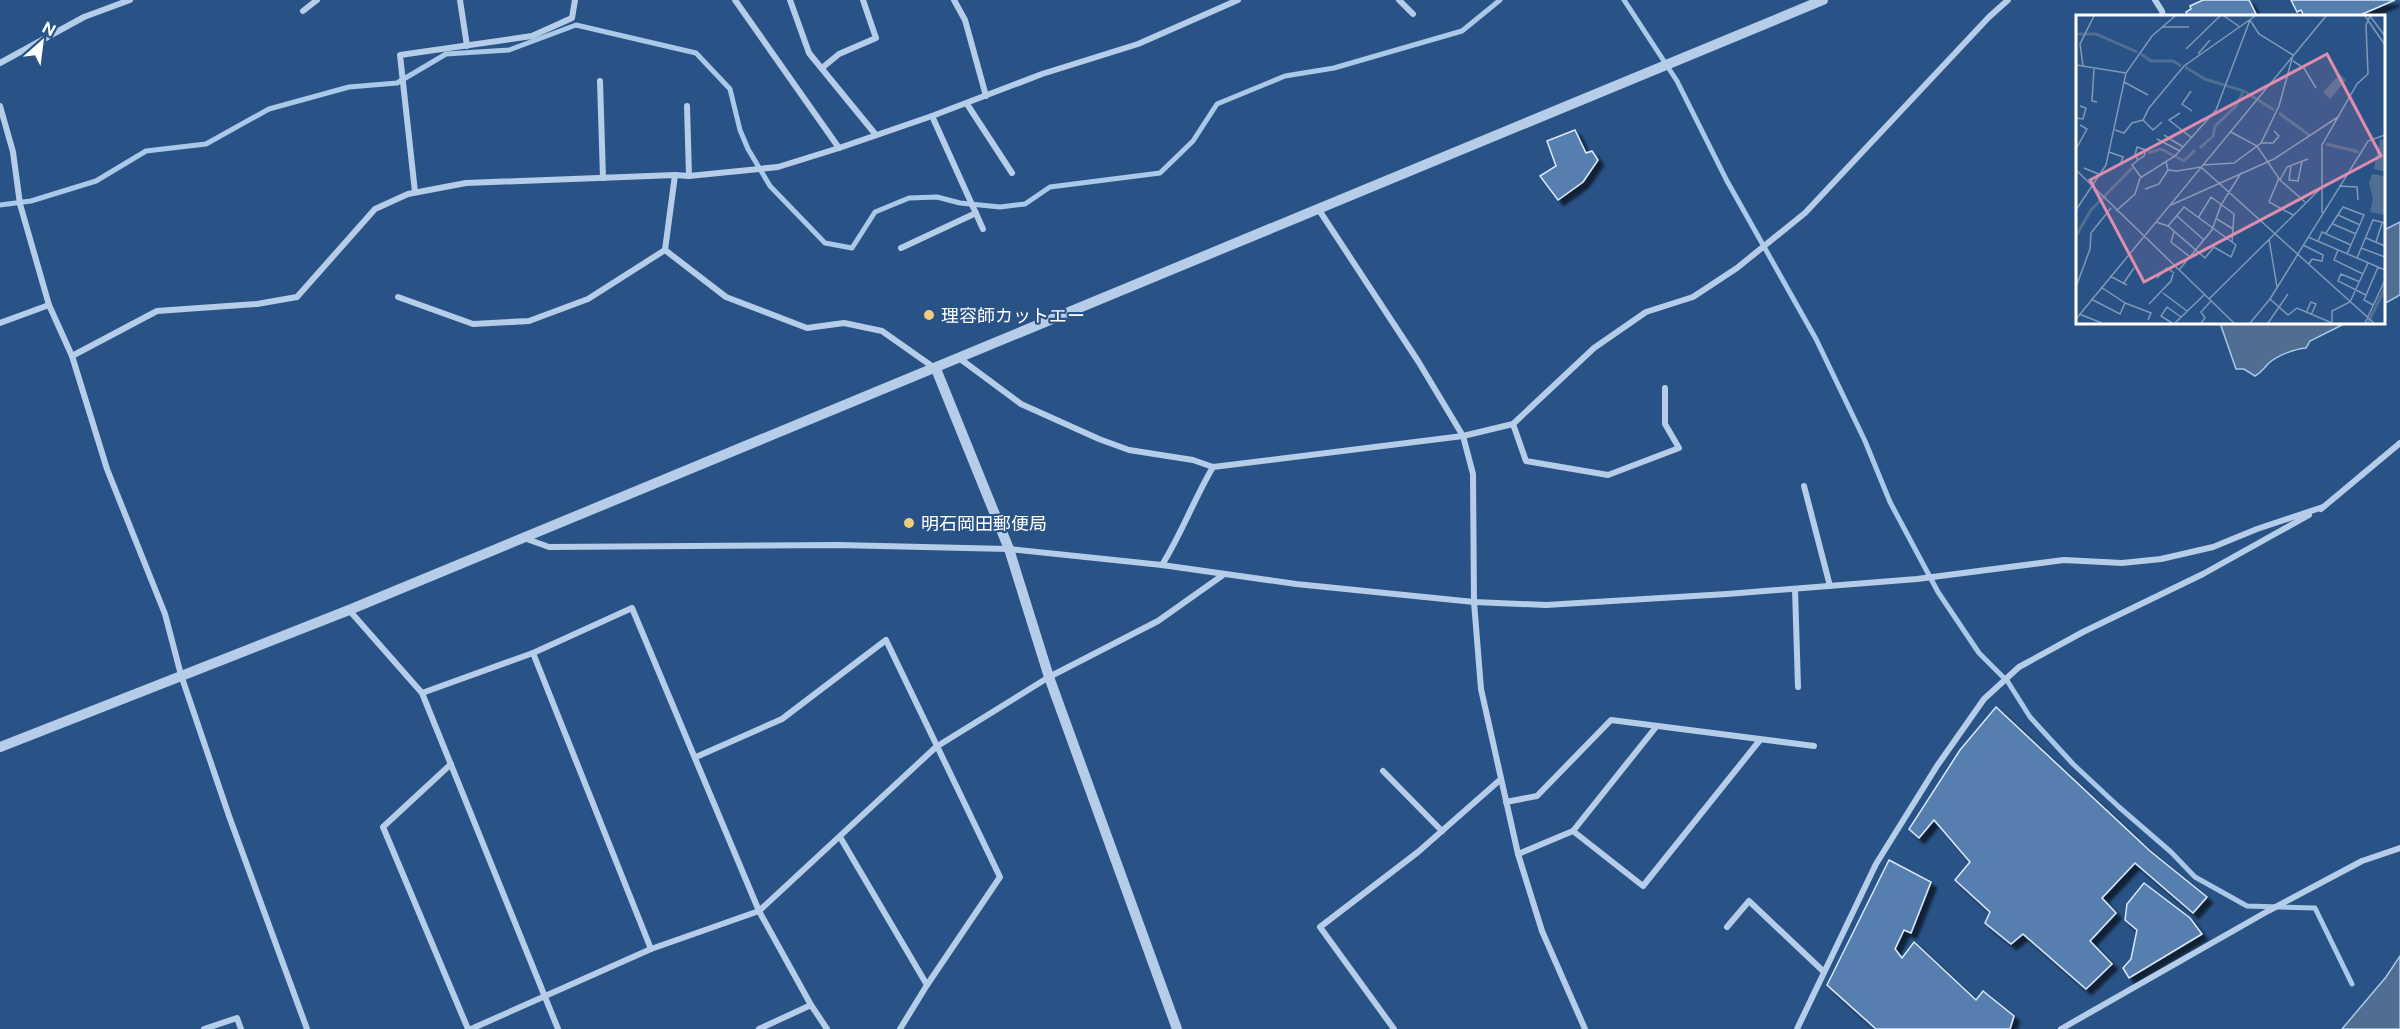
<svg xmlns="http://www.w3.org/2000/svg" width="2400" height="1029" viewBox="0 0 2400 1029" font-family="'Public Sans','Noto Sans JP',sans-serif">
<defs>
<filter id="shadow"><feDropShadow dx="5.5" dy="5.5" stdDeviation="1.5" flood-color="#0009"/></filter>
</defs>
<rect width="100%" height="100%" fill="#295387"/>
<g fill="#506e92" stroke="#aac8e8" stroke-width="1.5">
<polygon points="2400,222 2400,295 2384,304 2384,230"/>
<path d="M2220,323H2346L2310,341L2306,348C2295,349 2278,355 2269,363C2264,368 2262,372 2255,376L2244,369H2236Z"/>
<polygon points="2400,956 2400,1029 2342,1029 2386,977"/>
</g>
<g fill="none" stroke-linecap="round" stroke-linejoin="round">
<g stroke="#aac8e8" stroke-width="5">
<polyline points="1624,0 1677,81 1727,181 1816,339 1865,441 1890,502 1938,592 1979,653 2008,682 2030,717 2073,764 2119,807 2171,852 2195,877 2247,906 2315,908 2352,984"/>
<polyline points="0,205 31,201 96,181 146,151 206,144 269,109 349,87 397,83 446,54 509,50 576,25 696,53 730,89 740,130 748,149 770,186 825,243 852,248 875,212 909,198 937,197 960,203 1000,207 1025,204 1050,187 1160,173 1193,141 1217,104 1285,76 1334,68 1462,31 1500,0"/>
</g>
</g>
<g fill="#567fb0" stroke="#d9e7f6" stroke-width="1.5" filter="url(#shadow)">
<polygon points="2203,0 2249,0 2257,16 2188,16 2186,12 2191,9 2190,6"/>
<polygon points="2291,0 2395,0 2358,16 2304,16 2301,10 2297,12"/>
<polygon points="1575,130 1586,153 1592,151 1598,160 1583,182 1558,200 1540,176 1556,166 1547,141"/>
<polygon points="1996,707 2150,851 2207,897 2193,913 2135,863 2102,898 2116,913 2090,941 2112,964 2086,989 2023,934 2011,944 1985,923 1990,912 1955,880 1970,862 1934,820 1919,838 1909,829 1960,750"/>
<polygon points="1889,860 1931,882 1911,933 1904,930 1895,949 1902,958 1914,942 1976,1000 1983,991 2014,1016 2010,1029 1876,1029 1827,985"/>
<polygon points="2144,883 2190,918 2202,934 2129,978 2123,968 2131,959 2137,930 2125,920 2127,904"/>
</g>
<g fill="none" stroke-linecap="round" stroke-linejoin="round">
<g stroke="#b5cde8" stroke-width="6">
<polyline points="460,0 467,46"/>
<polyline points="735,0 839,148"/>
<polyline points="790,0 809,53 876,135"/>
<polyline points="954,0 965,20 986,96"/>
<polyline points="1399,0 1413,14"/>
<polyline points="2155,0 2162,11 2163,16"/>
<polyline points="303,11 317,0"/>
<polyline points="0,63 84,17 130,0"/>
<polyline points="822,68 839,54 876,38 863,0"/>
<polyline points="600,81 603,178"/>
<polyline points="967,104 1012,173"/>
<polyline points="0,106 13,152 20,204 49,305 72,356 107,469 165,614 181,675 229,816 307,1029"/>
<polyline points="687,106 689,176"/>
<polyline points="932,116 983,229"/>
<polyline points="675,175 665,250 726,297 807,328 844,323 882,331 936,369"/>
<polyline points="415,192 400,55 532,36 572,18 575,0"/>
<polyline points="1319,210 1418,361 1463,436 1473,474 1474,602 1481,689 1518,854 1542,931 1585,1029"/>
<polyline points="901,248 976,213"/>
<polyline points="398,297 473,324 529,321 588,299 665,250"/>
<polyline points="0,323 49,305"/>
<polyline points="72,356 157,311 257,304 297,297 375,209 408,194 466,183 675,175 689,176 778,167 839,148 932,116 1042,74 1138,44 1238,0"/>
<polyline points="959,358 1021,404 1099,439 1129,450 1193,460 1213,467 1463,436 1513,424 1594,348 1646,312 1693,297 1737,268 1805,213 1989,17 2008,0"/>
<polyline points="1513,424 1526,461 1608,475 1679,448 1665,424 1665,388"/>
<polyline points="1804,486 1830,586"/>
<polyline points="2321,509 2400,443"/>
<polyline points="524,538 549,547 838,545 1009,549 1162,565 1296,584 1474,602 1546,605 1727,594 1917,579 2064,560 2122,563 2161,559 2213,547 2257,529 2323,507"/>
<path d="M1162,565C1182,533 1194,499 1213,467"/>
<polyline points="1795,589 1798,687"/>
<polyline points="349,610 422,693 558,1029"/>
<polyline points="533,653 651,949"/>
<polyline points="422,693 533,653 632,608 759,911 811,1005 827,1029"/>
<polyline points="1656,727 1573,831 1643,886 1760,740"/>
<polyline points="696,757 782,719 886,640 1000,877 927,985 900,1029"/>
<polyline points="451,764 383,827 468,1029"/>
<polyline points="1383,771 1442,831"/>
<polyline points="1506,802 1537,796 1611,720 1814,746"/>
<polyline points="840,837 927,985"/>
<polyline points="1518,854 1573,831"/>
<polyline points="1727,927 1749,901 1823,971"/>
<polyline points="204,1029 237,1018 241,1029"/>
<polyline points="471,1029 651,949 759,911 936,747 1049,677 1158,621 1223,575"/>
<polyline points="759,1029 811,1005"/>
<polyline points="1394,1029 1320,927 1418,852 1501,779"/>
<polyline points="1797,1029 1876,864 1937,766 1984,699 2019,667 2083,632 2203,574 2309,515"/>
<polyline points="2061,1029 2268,911 2362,861 2400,848"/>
</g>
<g stroke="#b5cde8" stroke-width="10">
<polyline points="936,369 1009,549 1049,677 1177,1029"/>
<polyline points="0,747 349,610 1823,0"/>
</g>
</g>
<g fill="#efcd7c" stroke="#295387" stroke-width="2">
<circle cx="929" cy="315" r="6"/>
<circle cx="909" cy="523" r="6"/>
</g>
<g text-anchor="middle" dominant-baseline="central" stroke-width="4.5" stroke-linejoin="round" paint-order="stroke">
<g font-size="18" fill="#fff" stroke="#295387" text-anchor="start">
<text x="941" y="315">理容師カットエー</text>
<text x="921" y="523">明石岡田郵便局</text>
</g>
</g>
<g transform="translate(2076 15)">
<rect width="309" height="309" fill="#295387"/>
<path d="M264,59L270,65L254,84L247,77ZM304,124L309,125V157L298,154ZM296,159L309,161V200L294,197L297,184L293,168Z" fill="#506e92"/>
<path fill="none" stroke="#506e92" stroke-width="3" d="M0,19H20L61,37M65,39L75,46H97L105,51M109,52L129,64L168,76L198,95M203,98L233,120M250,129L283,137M124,133L137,121L139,111L160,91L167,77M72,138L85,134L108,146L119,135M0,221L15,195L56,153M292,308L309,273"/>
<path fill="none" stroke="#7f98b7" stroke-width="1.5" d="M148,1L164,12M289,1L309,30M294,1L309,21M174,5L183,19L217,40M86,12H113M110,34L144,1M122,39L134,25M217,46L228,53L240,73M0,50L50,58M7,51L4,29L18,1M18,53L16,86L21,87M48,67L72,80M115,76L106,89L116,96M104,98L93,105L116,123M0,103L7,104L10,93L4,91M67,105L77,115L86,107M39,115L48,118L56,108L67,105L73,93L108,51L179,1M155,117L181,131L204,165L229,187M88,120L107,132M81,124L104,136M185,128H197L203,121L198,116M0,134L11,114L4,110M33,137L47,142L44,150M62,145L59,140L61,132L70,135L68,141L62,145L56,150L65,162M90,147L92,155L101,156L125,152L298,308M127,150L158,148L185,128L203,91L217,40M215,150L213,165L222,166L226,146M8,153L25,160M0,155L158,308M203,163L193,187L217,200M204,165L211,152L232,144M263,171L281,172L282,185M69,174L83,169L92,155M95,190L198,144L262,102M0,195L30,150L50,58L76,21L99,1M40,196L59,179L64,163L99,141L140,95L174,5M246,198V130L281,69L292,59L290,10L294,1M262,200L284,210M101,201L128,225M141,204L157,214M80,207L92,211L129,243L138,232L155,242L160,230L156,227L158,199L135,182L122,203M257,209L280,219M92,211L108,192L156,227M98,217L95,227L114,242M250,218L267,192L288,200L271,239M232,222L309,255M290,223L309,231M193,224L201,272M242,226L246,217L275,230M300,227L306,208M227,230L247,240L246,246L236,244L233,249M285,233L309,242M262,235L258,245L287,259M281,243L297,205L309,208M103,255L136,215L145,190L165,158M34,261L51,270M81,263L91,253L98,258M284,267L265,259L262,266L290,280M47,269L58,253M0,272L14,234L15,218L35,193M87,278L111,296M15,284L44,299L49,288L25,272M133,284L245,173M194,284L212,300L221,293L256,308M49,288L75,298L72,305M73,289L95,266L97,259M297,290L288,285L302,252M230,298L235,287L240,289L235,300M3,299L26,308M0,304L250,1M96,308L85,301L91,292L105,302M99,308L128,280M125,308L129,303L125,297L135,286M174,308L194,284L292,126L309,120M192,308L212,279M256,308V296L274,287L292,248M289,308L309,265"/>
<path fill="#e08cad" fill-opacity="0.15" stroke="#e08cad" stroke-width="3" d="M251,39L305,141L68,267L14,165Z"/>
<rect width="309" height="309" fill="none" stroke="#fff" stroke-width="3"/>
</g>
<g transform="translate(42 42) rotate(28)" stroke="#295387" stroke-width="4.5" paint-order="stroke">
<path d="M0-4.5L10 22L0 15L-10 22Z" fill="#ffffff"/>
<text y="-9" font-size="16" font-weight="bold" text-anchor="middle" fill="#ffffff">N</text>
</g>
</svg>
